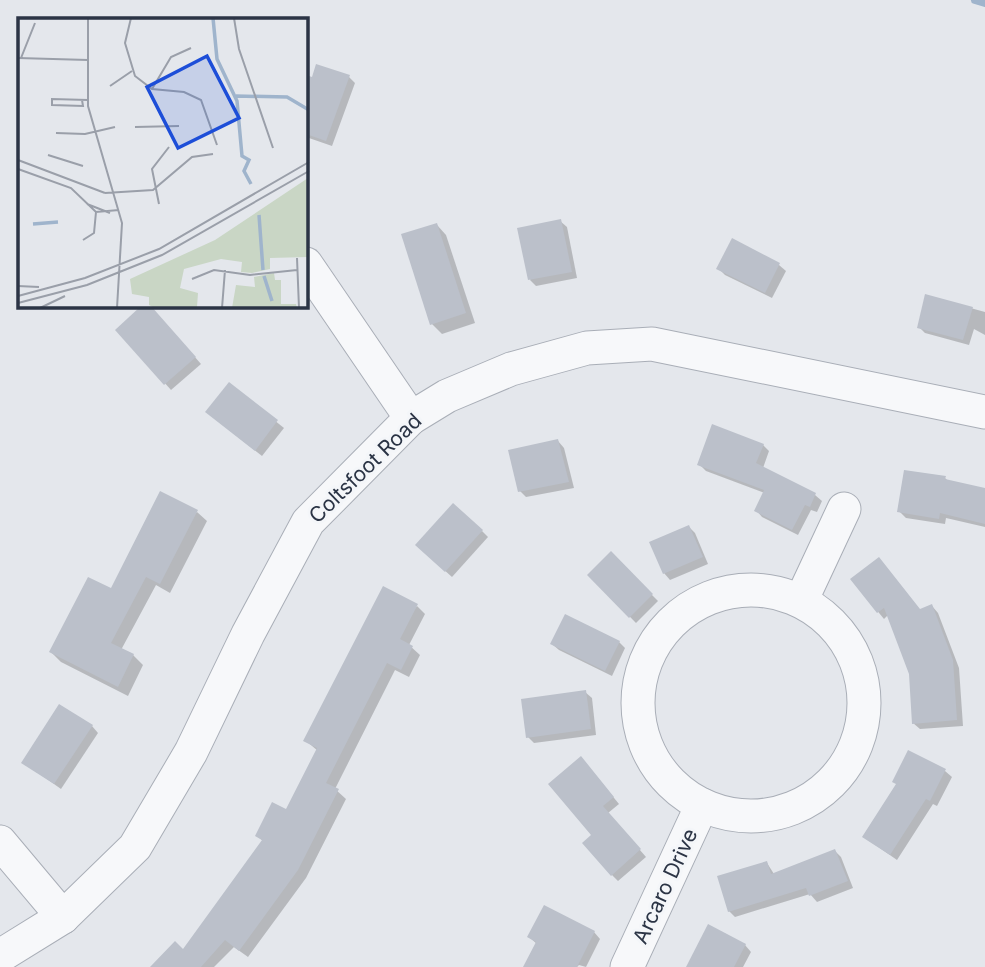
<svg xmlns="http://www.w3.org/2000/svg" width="985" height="967" viewBox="0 0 985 967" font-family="Inter,sans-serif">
<rect width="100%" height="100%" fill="#e4e7ec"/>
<g fill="#0003">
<polygon points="306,77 313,79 349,77 355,83 332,146 306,137"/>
<polygon points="560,221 567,227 577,278 536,286 530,280"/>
<polygon points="437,225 446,235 475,323 442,334 432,324"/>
<polygon points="733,241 779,265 786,271 772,298 725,275 718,268"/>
<polygon points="927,296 985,312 985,335 974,329 969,345 925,333 919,327"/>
<polygon points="150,306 201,364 171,390 118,330"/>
<polygon points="229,384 284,428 262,456 214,418"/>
<polygon points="558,441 564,448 574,488 526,497 520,491"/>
<polygon points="763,445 769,451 763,468 815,495 822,501 817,512 811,510 798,535 762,517 756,510 765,493 706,471 699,464"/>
<polygon points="945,478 949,482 985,490 985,527 946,518 945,524 906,518 899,511"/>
<polygon points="197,512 207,521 170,593 156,585 121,650 133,655 143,665 128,696 61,662 51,652 111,590"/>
<polygon points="689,527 695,533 708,564 670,580 664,573"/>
<polygon points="482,531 488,537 452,577 423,551"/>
<polygon points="611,554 658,601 636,623 589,575"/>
<polygon points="852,580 921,611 932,606 938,613 959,668 963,726 920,729 913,723 910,673 888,615 884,619"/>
<polygon points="417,606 425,614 409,645 420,655 409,677 395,670 335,789 346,799 306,878 248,957 234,947 214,967 153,967 183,952 263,841 257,836 287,812 318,751 305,740"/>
<polygon points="619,642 625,648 612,676 559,650 552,644"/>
<polygon points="585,692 592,698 596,735 534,743 528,737"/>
<polygon points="92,726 98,733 61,789 23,762"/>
<polygon points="909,752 945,771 952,777 937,806 933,804 897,860 864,837 897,784"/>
<polygon points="587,765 619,804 608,813 646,857 618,881 612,875 593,835"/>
<polygon points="835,851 841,857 853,888 817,902 810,894 735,917 729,911 767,863 774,874"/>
<polygon points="594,932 600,939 586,967 579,965 577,967 525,967 537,944 529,937"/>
<polygon points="745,945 751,952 743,967 689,967"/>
</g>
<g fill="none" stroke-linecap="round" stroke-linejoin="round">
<polyline stroke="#9fb4cc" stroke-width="8" points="975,0 985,3"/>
</g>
<g fill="#bbc0ca">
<polygon points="316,64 350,75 326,141 306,134 306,75 312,77"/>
<polygon points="561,219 572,272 528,280 517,228"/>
<polygon points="437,223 466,313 430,325 401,234"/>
<polygon points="732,238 780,263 765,293 716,269"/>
<polygon points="925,294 973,307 963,340 917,328"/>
<polygon points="141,306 151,306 196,357 164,385 115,330"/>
<polygon points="229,382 278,420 255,451 205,412"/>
<polygon points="712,424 764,444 756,463 816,493 810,507 805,505 792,530 754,511 764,490 697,465"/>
<polygon points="558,439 569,482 518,492 508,450"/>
<polygon points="904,470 946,476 945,479 985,488 985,524 940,513 939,519 897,512"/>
<polygon points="160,491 198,510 160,584 146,577 111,643 134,654 118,687 49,652 88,577 111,588"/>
<polygon points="453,503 483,530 445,572 415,545"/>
<polygon points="689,525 703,557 663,574 649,542"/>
<polygon points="611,551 653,594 629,618 587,575"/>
<polygon points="879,557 920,609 932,604 953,660 957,720 912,724 909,674 884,608 877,613 850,579"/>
<polygon points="383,586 418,604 400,639 413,646 401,670 387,663 326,783 339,789 298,870 239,951 225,940 201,967 150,967 175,941 183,949 262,840 255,836 272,802 286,809 317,748 303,741"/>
<polygon points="565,614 620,641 605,671 550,644"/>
<polygon points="586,690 591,729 526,738 521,699"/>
<polygon points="59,704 93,725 54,784 21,763"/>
<polygon points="908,750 946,769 930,801 926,799 890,855 862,837 896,784 892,782"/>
<polygon points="581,756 614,797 603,806 641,849 611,876 582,843 591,835 548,784"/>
<polygon points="835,849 848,881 809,896 806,888 728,912 717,876 767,861 771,874"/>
<polygon points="544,905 595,931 577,967 523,967 536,942 527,937"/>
<polygon points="708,924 746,944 734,967 686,967"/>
</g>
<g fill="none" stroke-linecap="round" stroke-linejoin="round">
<defs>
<g id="minor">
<polyline points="306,264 411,418"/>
<circle cx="751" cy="703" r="113"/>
<polyline points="801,601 844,509"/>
<polyline points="0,842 63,917"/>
<polyline points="0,956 63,917 135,847 191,752 248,634 308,522 411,418 447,396 511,369 587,348 652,344 985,412"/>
<polyline points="627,967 702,805"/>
</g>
</defs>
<use href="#minor" stroke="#a9aeb7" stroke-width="35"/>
<use href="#minor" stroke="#f7f8fa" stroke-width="33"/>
</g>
<g text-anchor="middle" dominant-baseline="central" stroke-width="6" stroke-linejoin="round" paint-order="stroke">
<g font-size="21" fill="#2b3445" stroke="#f4f6f9">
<text transform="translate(365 468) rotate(-44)">Coltsfoot Road</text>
<text transform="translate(665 886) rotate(-65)">Arcaro Drive</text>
</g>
</g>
<g transform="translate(18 18)">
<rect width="290" height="290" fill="#e4e7ec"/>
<path d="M290,160V239L252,240V251L234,255L223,254L224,244L203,241L166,251L162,270L180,275L179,289L137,290L131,287V279L114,276L112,261L197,222ZM256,255L257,262H263V286H278L279,290H214L218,267L237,269L236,259Z" fill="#c9d6c5"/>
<path fill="none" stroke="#9fb4cc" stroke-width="3.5" d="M195,0L199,41L219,83L224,138L231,142L226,153L233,166M218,78L269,79L291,92M241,197L245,252M15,206L40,204M246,258L254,283"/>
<path fill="none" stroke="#9a9fa9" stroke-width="2" d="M70,0V88L104,205L99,290M113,0L107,25L117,58L134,71L166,74L183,82L199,127M216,0L221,31L255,130M0,40L70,42M3,40L17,5M92,68L114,53M134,71L153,39L173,30M64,82L65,88L34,87V81L70,82M0,90V113M117,109L161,108M38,115L67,116L97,109M30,137L65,148M0,142L87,175M0,151L53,170L78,194L101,192M87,175L135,172L174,139L195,136M69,186L92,195M141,186L134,151L151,129M65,222L76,215L78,194M279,240L281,290M174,261L196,252L232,257L279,252M0,268L21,269M0,278L67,260L141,231L291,144M0,285L69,267L144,237L291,153M22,290L47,278M204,290L207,252"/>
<path fill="#1d4ed8" fill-opacity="0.15" stroke="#1d4ed8" stroke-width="3.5" d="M189,38L221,100L160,130L129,69Z"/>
<rect width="290" height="290" fill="none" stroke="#2b3445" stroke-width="3.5"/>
</g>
</svg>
